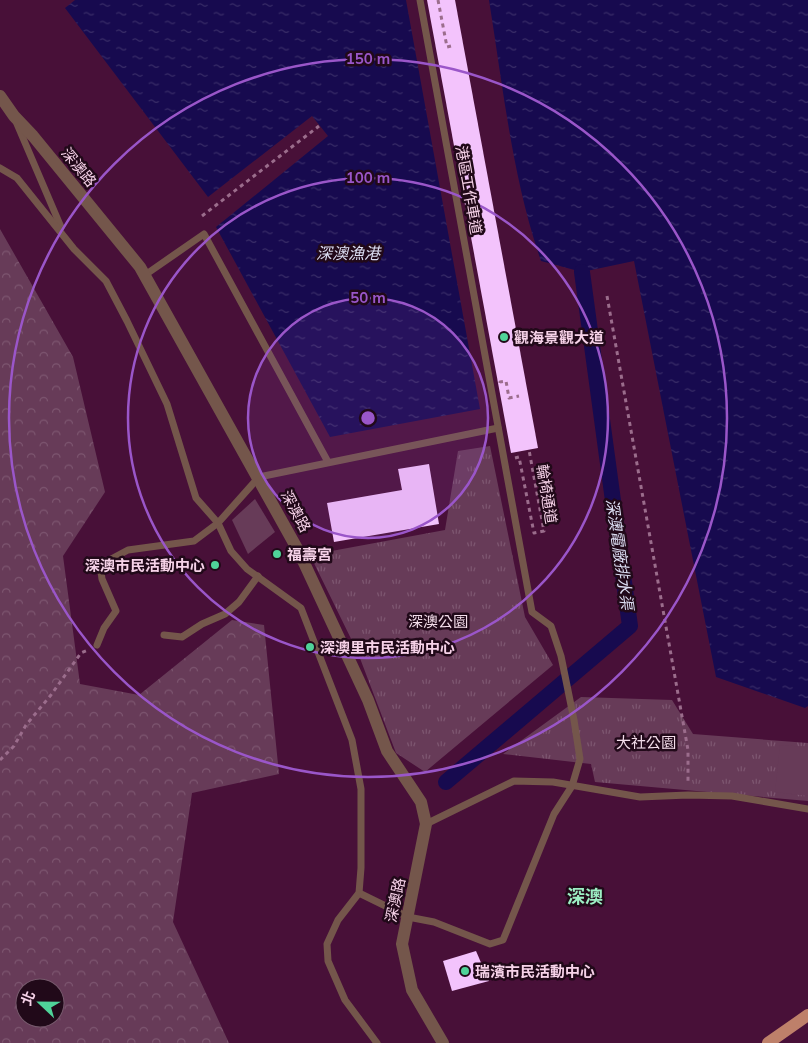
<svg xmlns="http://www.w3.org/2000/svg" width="808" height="1043" viewBox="0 0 808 1043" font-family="Mulish,'Noto Sans TC',sans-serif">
<defs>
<pattern id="grass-tufts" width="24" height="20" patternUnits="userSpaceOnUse" patternTransform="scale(1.25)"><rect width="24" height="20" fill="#673b58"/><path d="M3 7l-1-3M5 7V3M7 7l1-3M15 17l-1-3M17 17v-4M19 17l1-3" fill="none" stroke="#7d5670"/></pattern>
<pattern id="forest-crowns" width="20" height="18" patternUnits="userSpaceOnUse" patternTransform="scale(1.25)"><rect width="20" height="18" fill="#673b58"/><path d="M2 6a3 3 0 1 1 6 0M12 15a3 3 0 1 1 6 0" fill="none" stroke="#7d5670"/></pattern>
<pattern id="water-ripples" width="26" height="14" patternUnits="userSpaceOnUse" patternTransform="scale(1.25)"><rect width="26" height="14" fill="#170a4f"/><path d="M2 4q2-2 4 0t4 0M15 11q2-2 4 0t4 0" fill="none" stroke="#392d68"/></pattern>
</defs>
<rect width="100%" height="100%" fill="#481038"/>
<g fill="url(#grass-tufts)">
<polygon points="490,446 525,617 553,665 425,772 396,753 358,653 310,555 445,530 458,451"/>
<polygon points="581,697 672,700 693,734 808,743 808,801 595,782 591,764 503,754"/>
</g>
<path fill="url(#forest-crowns)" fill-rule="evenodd" d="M0,229L73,357L105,492L63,556L80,684L139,695L232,620L264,625L279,774L192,793L173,922L229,1043H0ZM25,988H55V1018H25Z"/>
<g fill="#673b58">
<polygon points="255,499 275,532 248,554 232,520"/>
<polygon points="780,745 808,747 808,796 775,792"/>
</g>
<g fill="url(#water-ripples)">
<polygon points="75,0 406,0 480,409 330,437 216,227 328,136 312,116 208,197 65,8"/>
<path d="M489,0H808V706L805,708L716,677L634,261L582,272L541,261C512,177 503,87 489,0Z"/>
</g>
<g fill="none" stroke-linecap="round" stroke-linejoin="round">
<polyline stroke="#170a4f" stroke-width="16" points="446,782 630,626 582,272"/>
</g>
<g fill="#f3c3fc">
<polygon points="427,0 455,0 538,448 511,453"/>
<polygon points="429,464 439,524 334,542 327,503 402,490 398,469"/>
<polygon points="476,951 489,981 452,991 443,961"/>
</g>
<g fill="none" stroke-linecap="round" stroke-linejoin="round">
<g stroke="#9b6d8c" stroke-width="3" stroke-dasharray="4 4" stroke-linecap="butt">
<polyline points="438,0 447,47 451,46"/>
<polyline points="202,216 319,126"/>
<polyline points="607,296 688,750 688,784"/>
<polyline points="500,383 500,382 506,381 509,398 519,396"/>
<polyline points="515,458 519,457 534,533 544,531 529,450"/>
<polyline points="0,760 14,746 26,725 51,695 81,653 88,650"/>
</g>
<g stroke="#74564b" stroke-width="7">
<polyline points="17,124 61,227"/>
<polyline points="0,168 17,178 74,249 106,281 127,321 167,404 196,498 218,523 231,551 247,569 301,608 352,740 361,789 361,868 359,893 338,920 327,944 328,961 345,1000 377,1043"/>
<polyline points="145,275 204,234 328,462"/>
<polyline points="164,635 182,637 202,624 225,614 239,602 258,576"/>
<polyline points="97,645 104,628 116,611 102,579 100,565 128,550 194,541 218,523 259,477 498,428"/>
<polyline points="426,824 514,781 553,782 640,797 688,795 732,796 808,809"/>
<polyline points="359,893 408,917 434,922 490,944 503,940 554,814 572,786 580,759 574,720 561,656 551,626 532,612 420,0"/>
</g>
<polyline stroke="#74564b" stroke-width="12" points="0,96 14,116 33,136 140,267 299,552 368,700 387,751 421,802 426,824 402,944 412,990 443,1043"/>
<polyline stroke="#be806a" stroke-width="12" points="768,1043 808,1015"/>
</g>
<circle cx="368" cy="418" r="120" fill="#9a56c9" fill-opacity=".12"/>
<g fill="none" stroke="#9a56c9" stroke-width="2.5">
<circle cx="368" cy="418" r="120"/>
<circle cx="368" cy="418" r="240"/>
<circle cx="368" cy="418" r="359"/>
</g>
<g fill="#4fd399" stroke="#210919" stroke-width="2">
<circle cx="504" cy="337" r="5"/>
<circle cx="277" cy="554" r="5"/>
<circle cx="215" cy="565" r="5"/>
<circle cx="310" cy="647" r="5"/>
<circle cx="465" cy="971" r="5"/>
</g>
<g text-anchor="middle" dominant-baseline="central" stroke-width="5" stroke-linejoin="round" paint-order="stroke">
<g font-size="15" fill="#f6d2e8" stroke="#210919">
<text transform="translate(79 167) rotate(51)">深澳路</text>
<text transform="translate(469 190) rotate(80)">港區工作車道</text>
<text transform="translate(547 494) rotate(81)">輪椅通道</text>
<text transform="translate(296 511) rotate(62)">深澳路</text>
<text transform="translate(395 900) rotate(-78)">深澳路</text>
</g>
<g font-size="15" font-weight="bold" fill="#f6d2e8" stroke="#210919" text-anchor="start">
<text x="514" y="337">觀海景觀大道</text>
<text x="287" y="554">福壽宮</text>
<text x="205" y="565" text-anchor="end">深澳市民活動中心</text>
<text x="320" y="647">深澳里市民活動中心</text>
<text x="475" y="971">瑞濱市民活動中心</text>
</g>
<g font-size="15" fill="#f3ddea" stroke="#210919">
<text x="438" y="621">深澳公園</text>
<text x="646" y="742">大社公園</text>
</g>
<g font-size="16" font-style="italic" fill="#dcdef3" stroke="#210919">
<text x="348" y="253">深澳漁港</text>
<text transform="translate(620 554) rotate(82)">深澳電廠排水渠</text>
</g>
<g font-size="18" font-weight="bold" fill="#9defc4" stroke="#210919">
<text x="585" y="896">深澳</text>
</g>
</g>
<circle cx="368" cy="418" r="8" fill="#9a56c9" stroke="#210919" stroke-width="2.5"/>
<g font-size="15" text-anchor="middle" font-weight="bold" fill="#9a56c9" stroke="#210919" stroke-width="5" stroke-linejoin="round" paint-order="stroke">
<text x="368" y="64">150 m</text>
<text x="368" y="183">100 m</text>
<text x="368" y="303">50 m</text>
</g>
<g transform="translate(40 1003) rotate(292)"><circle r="24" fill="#210919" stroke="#76596c"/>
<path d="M0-4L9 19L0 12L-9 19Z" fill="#4fd399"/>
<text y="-8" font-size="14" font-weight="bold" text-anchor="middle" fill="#f6d2e8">北</text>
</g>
</svg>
